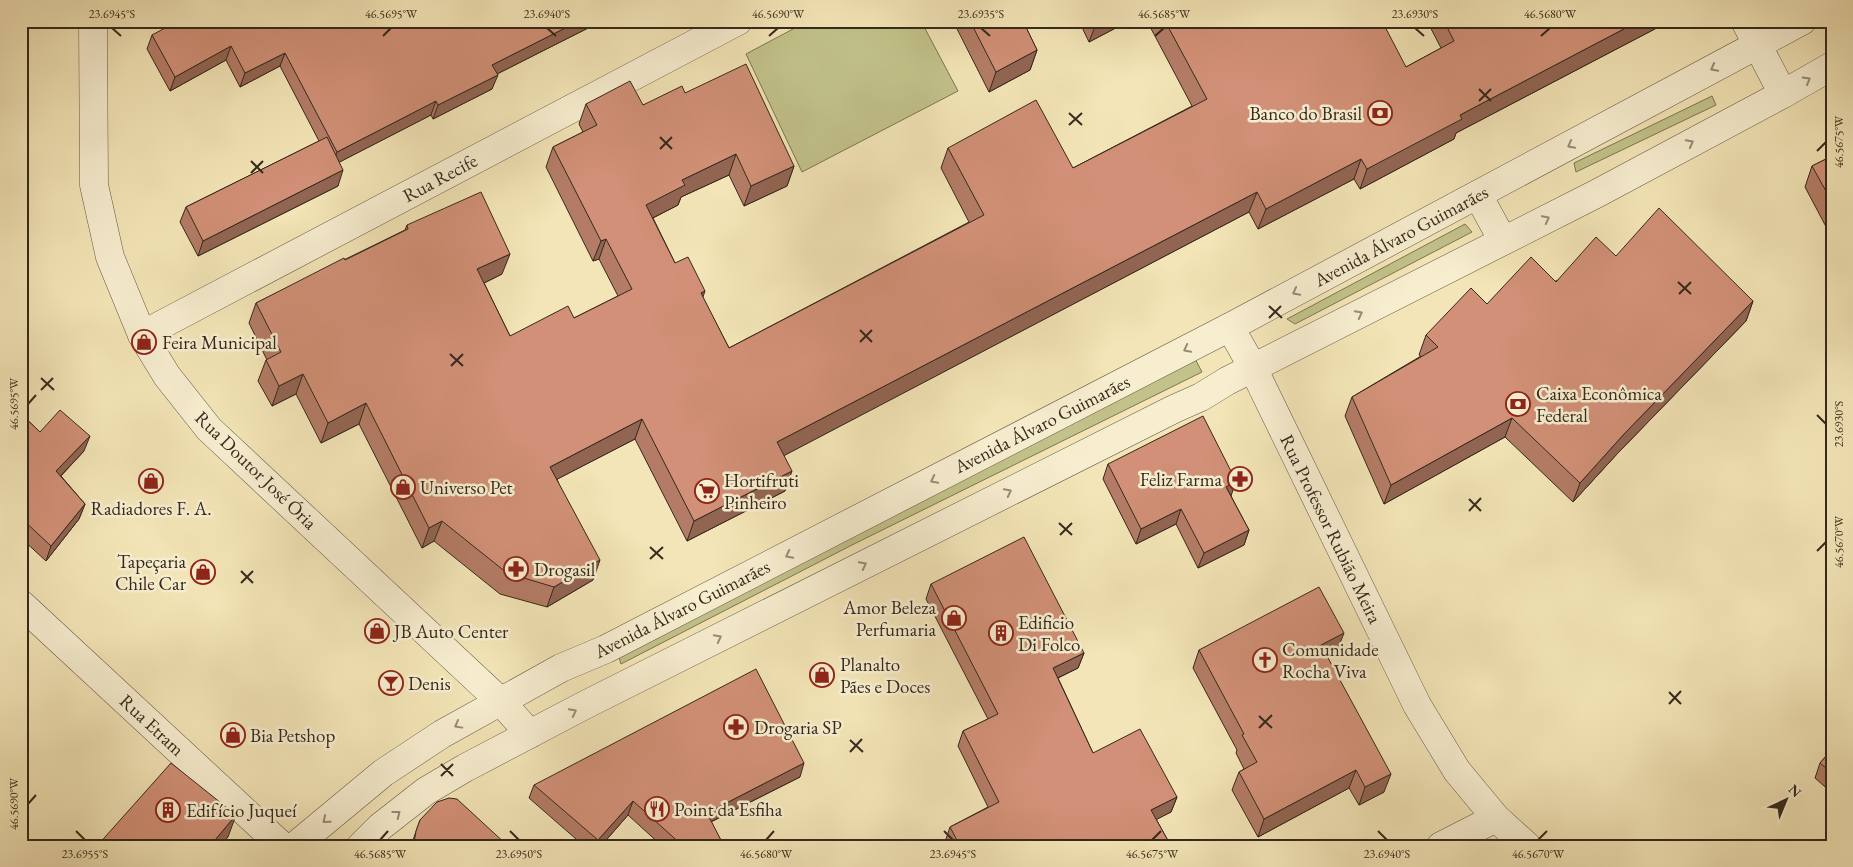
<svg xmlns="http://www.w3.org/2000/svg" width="1853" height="867" viewBox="0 0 1853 867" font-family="'EB Garamond',serif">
<rect width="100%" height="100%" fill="#f3e5b7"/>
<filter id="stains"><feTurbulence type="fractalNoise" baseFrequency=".004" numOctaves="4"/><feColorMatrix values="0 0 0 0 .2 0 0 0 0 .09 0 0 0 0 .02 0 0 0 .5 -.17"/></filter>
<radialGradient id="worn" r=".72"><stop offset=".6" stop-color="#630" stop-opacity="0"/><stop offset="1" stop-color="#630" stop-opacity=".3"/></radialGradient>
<g fill="#c2c28a" stroke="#7c7653">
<polygon points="808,21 921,21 958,91 802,172 746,54"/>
<polygon points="1712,96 1716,105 1576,172 1574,163"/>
<polygon points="1465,224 1472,232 1295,324 1287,319"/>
<polygon points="1193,355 1202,372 852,545 621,664 618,654"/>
</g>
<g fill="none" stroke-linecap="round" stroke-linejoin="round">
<defs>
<g id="minor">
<polyline points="93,21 94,185 110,257 142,335 167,376 209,429 501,702 530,734"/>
<polyline points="1230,327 1253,368 1417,705 1457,771 1496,818 1527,846"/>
<polyline points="142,335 738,21"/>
<polyline points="21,604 282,846"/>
<polyline points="1441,846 1496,818"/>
</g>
<g id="tertiary">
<polyline points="1745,21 1783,94"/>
<polyline points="1478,195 1503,241"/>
<polyline points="295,846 383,773 442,734 561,668 606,649 1230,327 1802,21"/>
<polyline points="361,846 380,827 426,791 465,768 583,706 1174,409 1201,397 1227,381 1596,194 1783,94 1832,66"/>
</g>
</defs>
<use href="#minor" stroke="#645843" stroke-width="29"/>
<use href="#tertiary" stroke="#645843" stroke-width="29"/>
<use href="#minor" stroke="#f7eed0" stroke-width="28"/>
<use href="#tertiary" stroke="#f7eed0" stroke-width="28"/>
</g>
<g fill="#b47c66" stroke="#35291c">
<polygon points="602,21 497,74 492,89 433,119 431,115 339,162 338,186 198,256 180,222 186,207 319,141 280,66 240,87 226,60 170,91 147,49 152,35"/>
<polygon points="953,21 1023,21 1037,50 1030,70 989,92"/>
<polygon points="1079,21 1129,21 1089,42"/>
<polygon points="1147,21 1367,21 1370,26 1406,67 1441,48 1427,21 1670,21 1456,133 1454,139 1360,189 1354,179 1258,229 1249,212 784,455 785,491 687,541 635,439 557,479 593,580 547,607 500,594 434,541 422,548 359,424 321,443 296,394 272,406 258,381 266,360 267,360 249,323 256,303 405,230 407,225 502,274 484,283 510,336 574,318 618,296 599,259 593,261 546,167 553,147 583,132 579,124 586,104 643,105 685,93 794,166 787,186 744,206 729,175 681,197 678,205 653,218 675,263 703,298 729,348 969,222 941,168 948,148 1073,168 1192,106"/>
<polygon points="1832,156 1832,238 1805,187 1812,166"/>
<polygon points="1616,256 1753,301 1746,321 1617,454 1573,502 1505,437 1384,504 1345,416 1352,397 1421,356 1419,355 1426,335"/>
<polygon points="21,414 40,432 84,451 61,476 85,504 79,519 46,561 21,538"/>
<polygon points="1108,464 1231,496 1249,530 1244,545 1198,568 1176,524 1136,544 1103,479"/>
<polygon points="931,584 1084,653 1078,668 1058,678 1093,753 1177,797 1171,812 1156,819 1171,846 947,846 945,842 950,827 988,807 958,746 963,731 988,719 926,599"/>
<polygon points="1199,650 1337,651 1327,656 1384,792 1359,805 1349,788 1258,837 1232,790 1239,772 1244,769 1236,753 1237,750 1193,668"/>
<polygon points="1832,749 1832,793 1815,778 1820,763"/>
<polygon points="800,777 711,822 724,846 662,846 628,815 601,846 584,846 529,798 534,785"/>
<polygon points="420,820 508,846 411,846"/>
</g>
<g fill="#926553" stroke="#35291c">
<polygon points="579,21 602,21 487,79 492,65"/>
<polygon points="1097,21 1129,21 1089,42"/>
<polygon points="1639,21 1670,21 1456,133 1454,139 1360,189 1367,169 1460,115"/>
<polygon points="231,46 226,60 170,91 175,77"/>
<polygon points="1037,50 1030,70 989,92 996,72"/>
<polygon points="285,53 280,66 240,87 245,73"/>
<polygon points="498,75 492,89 433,119 438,105"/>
<polygon points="436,101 431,115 332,166 337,152"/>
<polygon points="736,154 729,175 681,197 678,205 639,225 646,205 682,180"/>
<polygon points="1361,159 1354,179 1258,229 1266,209"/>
<polygon points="794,166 787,186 744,206 751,186"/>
<polygon points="343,170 338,186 198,256 203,241"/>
<polygon points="1257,192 1249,212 770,463 777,442"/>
<polygon points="606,239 599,259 593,261 601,241"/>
<polygon points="510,254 502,274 470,290 477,269"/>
<polygon points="705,291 698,311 701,293"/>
<polygon points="1753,301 1746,321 1617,454 1573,502 1580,483 1624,434"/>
<polygon points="303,374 296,394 272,406 279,386"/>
<polygon points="366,403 359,424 321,443 328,423"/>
<polygon points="1512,418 1505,437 1384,504 1391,485"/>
<polygon points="642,419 635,439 542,487 550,467"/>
<polygon points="90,436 84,451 51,486 56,471"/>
<polygon points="792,471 785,491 687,541 694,521"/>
<polygon points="1236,481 1231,496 1226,487"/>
<polygon points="85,504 79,519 46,561 51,546"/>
<polygon points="1181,509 1176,524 1136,544 1141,529"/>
<polygon points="442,521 434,541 422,548 429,528"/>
<polygon points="1249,530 1244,545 1198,568 1204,553"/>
<polygon points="600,560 593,580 547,607 554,587"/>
<polygon points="1344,633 1337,651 1314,663 1321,645"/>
<polygon points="1084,653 1078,668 1047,683 1053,668"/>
<polygon points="804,763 800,777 702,826 707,813"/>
<polygon points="1356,770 1349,788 1258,837 1264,819"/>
<polygon points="1391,774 1384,792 1359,805 1365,787"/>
<polygon points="1177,797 1171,812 1146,825 1151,810"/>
<polygon points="633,801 628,815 601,846 596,846 598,840"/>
<polygon points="236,815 228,837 220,846 210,846"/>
</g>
<g fill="#d19077" stroke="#35291c">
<polygon points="178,21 579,21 492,65 498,75 438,105 436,101 337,152 285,53 245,73 231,46 175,77 152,35"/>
<polygon points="970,21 1023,21 1037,50 996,72"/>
<polygon points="1165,21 1367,21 1370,26 1379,21 1382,21 1406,67 1454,41 1444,21 1639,21 1460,115 1462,119 1367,169 1361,159 1266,209 1257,192 777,442 792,471 694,521 642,419 550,467 600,560 554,587 507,573 442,521 429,528 366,403 328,423 303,374 279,386 266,360 281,352 256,303 344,258 345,260 408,229 407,225 481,192 510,254 477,269 510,336 568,306 574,318 632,289 606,239 601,241 553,147 597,125 586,104 630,81 643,105 682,86 685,93 746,64 794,166 751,186 736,154 682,180 685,185 646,205 675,263 688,257 705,291 701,293 729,348 984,215 948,148 1036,100 1073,168 1207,99"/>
<polygon points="327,137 343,170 203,241 186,207"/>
<polygon points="1832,156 1832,202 1812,166"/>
<polygon points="1659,208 1753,301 1624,434 1580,483 1512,418 1391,485 1352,397 1438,347 1426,335 1471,288 1487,304 1531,257 1556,282 1596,237 1616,256"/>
<polygon points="60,410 90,436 56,471 85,504 51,546 21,518 21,414 40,432"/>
<polygon points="1203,416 1236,481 1226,487 1249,530 1204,553 1181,509 1141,529 1108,464"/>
<polygon points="1024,537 1084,653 1053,668 1093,753 1140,729 1177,797 1151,810 1171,846 960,846 950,827 999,802 963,731 998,714 931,584"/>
<polygon points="1319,587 1344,633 1321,645 1391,774 1365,787 1356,770 1264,819 1239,772 1257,762 1242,735 1244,734 1199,650"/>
<polygon points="756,669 804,763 707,813 724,846 683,846 633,801 598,840 534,785"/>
<polygon points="1832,749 1832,773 1820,763"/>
<polygon points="171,763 236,815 210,846 97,846"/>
<polygon points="449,798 457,799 508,846 414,846 414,843 416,831 420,820 437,802"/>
</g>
<defs><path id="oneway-chevron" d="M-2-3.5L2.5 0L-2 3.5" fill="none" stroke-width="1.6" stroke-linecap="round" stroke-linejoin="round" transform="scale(1.25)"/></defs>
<g stroke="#968c76">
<use href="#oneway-chevron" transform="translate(1714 68) rotate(152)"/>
<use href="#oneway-chevron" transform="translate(1807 80) rotate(-30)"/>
<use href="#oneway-chevron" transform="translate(1690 143) rotate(-28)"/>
<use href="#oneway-chevron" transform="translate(1571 145) rotate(152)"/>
<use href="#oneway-chevron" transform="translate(1546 219) rotate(-27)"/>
<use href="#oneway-chevron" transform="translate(1296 292) rotate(152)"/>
<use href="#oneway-chevron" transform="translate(1359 314) rotate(-27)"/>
<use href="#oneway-chevron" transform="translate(1187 349) rotate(153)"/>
<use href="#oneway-chevron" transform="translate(934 480) rotate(153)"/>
<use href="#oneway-chevron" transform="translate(1008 492) rotate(-27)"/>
<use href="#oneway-chevron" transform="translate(789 555) rotate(153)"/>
<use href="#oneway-chevron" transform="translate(863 565) rotate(-27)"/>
<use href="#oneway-chevron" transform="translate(718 638) rotate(-27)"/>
<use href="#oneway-chevron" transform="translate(573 712) rotate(-27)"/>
<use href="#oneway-chevron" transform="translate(458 725) rotate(151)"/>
<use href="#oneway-chevron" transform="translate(397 814) rotate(-38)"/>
<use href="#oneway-chevron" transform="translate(326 820) rotate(140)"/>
</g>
<path fill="none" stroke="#35291c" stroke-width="2" d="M112,28L121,36M547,28L556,36M981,28L990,36M1415,28L1424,36M383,36L391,28M769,36L778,28M1155,36L1164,28M1541,36L1550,28M1479,89L1491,101M1479,101L1491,89M1069,113L1082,125M1069,125L1082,113M660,137L672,149M660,149L672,137M1817,151L1826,142M251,161L263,173M251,173L263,161M1678,282L1691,294M1679,294L1691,282M1269,306L1282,318M1269,318L1281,306M860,330L872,342M860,342L872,330M450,354L463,366M451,366L463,354M41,378L54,390M41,390L53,378M28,404L36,395M1817,415L1826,424M1469,499L1481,511M1469,511L1481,498M1059,523L1072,535M1060,535L1072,523M650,547L663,559M1817,551L1826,542M650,559L663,547M241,571L253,583M241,583L253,571M1669,692L1681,704M1669,704L1681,691M1259,716L1272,728M1259,728L1272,715M850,740L863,752M850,752L862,739M441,764L453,776M441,776L453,764M28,804L36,795M76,831L85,840M510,831L519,840M944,831L953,840M1378,831L1387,840M380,840L388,831M766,840L774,831M1152,840L1161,831M1538,840L1547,831"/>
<defs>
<symbol id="bank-ring" viewBox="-11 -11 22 22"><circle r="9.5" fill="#f7eed0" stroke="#8f2418" stroke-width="1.5"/><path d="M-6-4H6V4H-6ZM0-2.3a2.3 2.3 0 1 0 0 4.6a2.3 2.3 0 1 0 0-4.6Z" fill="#8f2418"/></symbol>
<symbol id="shop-ring" viewBox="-11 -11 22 22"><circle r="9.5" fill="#f7eed0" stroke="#8f2418" stroke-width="1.5"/><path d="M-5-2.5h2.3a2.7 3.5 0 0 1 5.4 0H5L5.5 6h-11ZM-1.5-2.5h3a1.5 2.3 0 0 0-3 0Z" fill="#8f2418"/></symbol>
<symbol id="pharmacy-ring" viewBox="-11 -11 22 22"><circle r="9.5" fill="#f7eed0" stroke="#8f2418" stroke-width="1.5"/><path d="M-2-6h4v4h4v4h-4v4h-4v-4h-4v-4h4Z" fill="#8f2418"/></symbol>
<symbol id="supermarket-ring" viewBox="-11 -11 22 22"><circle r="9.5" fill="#f7eed0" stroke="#8f2418" stroke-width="1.5"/><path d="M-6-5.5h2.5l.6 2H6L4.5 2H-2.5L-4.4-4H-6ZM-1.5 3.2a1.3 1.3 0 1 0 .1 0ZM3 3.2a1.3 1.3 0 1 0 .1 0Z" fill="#8f2418"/></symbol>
<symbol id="building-ring" viewBox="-11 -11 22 22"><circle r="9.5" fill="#f7eed0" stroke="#8f2418" stroke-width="1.5"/><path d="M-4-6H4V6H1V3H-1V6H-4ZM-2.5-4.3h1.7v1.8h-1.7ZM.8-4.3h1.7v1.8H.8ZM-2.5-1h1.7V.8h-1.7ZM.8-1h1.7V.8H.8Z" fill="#8f2418"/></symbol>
<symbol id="church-ring" viewBox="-11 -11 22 22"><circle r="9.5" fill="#f7eed0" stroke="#8f2418" stroke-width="1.5"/><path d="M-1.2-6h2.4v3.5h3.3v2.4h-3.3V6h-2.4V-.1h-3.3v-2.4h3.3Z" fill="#8f2418"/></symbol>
<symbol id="bar-ring" viewBox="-11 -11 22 22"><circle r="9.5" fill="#f7eed0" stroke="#8f2418" stroke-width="1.5"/><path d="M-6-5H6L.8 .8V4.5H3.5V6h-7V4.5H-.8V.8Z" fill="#8f2418"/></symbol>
<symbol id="restaurant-ring" viewBox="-11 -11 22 22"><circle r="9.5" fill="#f7eed0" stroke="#8f2418" stroke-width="1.5"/><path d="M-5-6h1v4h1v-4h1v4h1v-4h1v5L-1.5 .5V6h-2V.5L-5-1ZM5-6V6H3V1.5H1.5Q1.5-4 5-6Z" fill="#8f2418"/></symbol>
</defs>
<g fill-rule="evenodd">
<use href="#bank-ring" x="1366" y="99" width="28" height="28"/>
<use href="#shop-ring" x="130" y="328" width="28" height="28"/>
<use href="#bank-ring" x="1504" y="390" width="28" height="28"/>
<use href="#pharmacy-ring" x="1226" y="465" width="28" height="28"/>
<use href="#shop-ring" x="137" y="467" width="28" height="28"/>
<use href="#shop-ring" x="389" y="473" width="28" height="28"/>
<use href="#supermarket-ring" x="693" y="477" width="28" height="28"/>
<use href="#pharmacy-ring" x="502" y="555" width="28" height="28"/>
<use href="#shop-ring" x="189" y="558" width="28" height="28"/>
<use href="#shop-ring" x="940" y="604" width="28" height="28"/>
<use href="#shop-ring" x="363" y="617" width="28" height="28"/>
<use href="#building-ring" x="987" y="619" width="28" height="28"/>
<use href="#church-ring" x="1251" y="646" width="28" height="28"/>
<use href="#shop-ring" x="808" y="661" width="28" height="28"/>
<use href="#bar-ring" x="377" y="669" width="28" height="28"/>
<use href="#pharmacy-ring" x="722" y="713" width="28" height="28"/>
<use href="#shop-ring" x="219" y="721" width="28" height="28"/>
<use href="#restaurant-ring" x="643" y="795" width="28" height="28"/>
<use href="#building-ring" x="154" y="796" width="28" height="28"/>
</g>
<g text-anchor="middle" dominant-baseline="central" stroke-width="5" stroke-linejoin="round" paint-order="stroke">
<g font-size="19" fill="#35291c" stroke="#f7eed0" text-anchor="start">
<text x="1362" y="113" text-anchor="end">Banco do Brasil</text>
<text x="162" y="342">Feira Municipal</text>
<text x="1536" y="393">Caixa Econômica<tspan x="1536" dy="22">Federal</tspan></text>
<text x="1222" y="479" text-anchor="end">Feliz Farma</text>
<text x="724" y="480">Hortifruti<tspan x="724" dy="22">Pinheiro</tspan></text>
<text x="420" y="487">Universo Pet</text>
<text x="151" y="508" text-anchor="middle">Radiadores F. A.</text>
<text x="186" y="561" text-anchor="end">Tapeçaria<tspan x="186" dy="22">Chile Car</tspan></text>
<text x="534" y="569">Drogasil</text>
<text x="936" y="607" text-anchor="end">Amor Beleza<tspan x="936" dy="22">Perfumaria</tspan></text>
<text x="1018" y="622">Edificio<tspan x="1018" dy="22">Di Folco</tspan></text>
<text x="394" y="631">JB Auto Center</text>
<text x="1282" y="649">Comunidade<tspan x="1282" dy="22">Rocha Viva</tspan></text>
<text x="840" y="664">Planalto<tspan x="840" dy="22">Pães e Doces</tspan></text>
<text x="408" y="683">Denis</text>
<text x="754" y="727">Drogaria SP</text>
<text x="250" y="735">Bia Petshop</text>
<text x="674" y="809">Point da Esfiha</text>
<text x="186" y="810">Edifício Juqueí</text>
</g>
<g font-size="19" fill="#35291c" stroke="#f7eed0">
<text transform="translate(440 178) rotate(-28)">Rua Recife</text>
<text transform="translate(1401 236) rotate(-28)">Avenida Álvaro Guimarães</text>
<text transform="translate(1042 424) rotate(-27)">Avenida Álvaro Guimarães</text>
<text transform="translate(256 470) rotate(44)">Rua Doutor José Ória</text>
<text transform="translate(1331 529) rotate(64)">Rua Professor Rubião Meira</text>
<text transform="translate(682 609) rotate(-27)">Avenida Álvaro Guimarães</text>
<text transform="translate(152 725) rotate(43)">Rua Etram</text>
</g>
</g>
<rect width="1853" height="867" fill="none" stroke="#f3e5b7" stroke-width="55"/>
<g transform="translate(1786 800) rotate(44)" stroke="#f7eed0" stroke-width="4" paint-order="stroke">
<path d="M0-4L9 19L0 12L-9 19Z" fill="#35291c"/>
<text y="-8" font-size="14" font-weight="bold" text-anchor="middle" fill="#35291c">N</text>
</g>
<rect x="28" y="28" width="1798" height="812" fill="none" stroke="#35291c" stroke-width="2"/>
<g font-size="12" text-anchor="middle" fill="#35291c">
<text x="112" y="18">23.6945°S</text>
<text x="391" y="18">46.5695°W</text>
<text x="547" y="18">23.6940°S</text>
<text x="778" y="18">46.5690°W</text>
<text x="981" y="18">23.6935°S</text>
<text x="1164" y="18">46.5685°W</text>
<text x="1415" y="18">23.6930°S</text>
<text x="1550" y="18">46.5680°W</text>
<text transform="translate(1839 142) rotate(-90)" y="4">46.5675°W</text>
<text transform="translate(14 404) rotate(-90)" y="4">46.5695°W</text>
<text transform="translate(1839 424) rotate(-90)" y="4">23.6930°S</text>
<text transform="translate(1839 542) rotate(-90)" y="4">46.5670°W</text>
<text transform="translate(14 804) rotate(-90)" y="4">46.5690°W</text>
<text x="85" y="858">23.6955°S</text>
<text x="380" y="858">46.5685°W</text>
<text x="519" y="858">23.6950°S</text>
<text x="766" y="858">46.5680°W</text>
<text x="953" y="858">23.6945°S</text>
<text x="1152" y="858">46.5675°W</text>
<text x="1387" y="858">23.6940°S</text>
<text x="1538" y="858">46.5670°W</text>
</g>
<rect width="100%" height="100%" filter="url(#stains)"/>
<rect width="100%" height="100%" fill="url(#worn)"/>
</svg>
